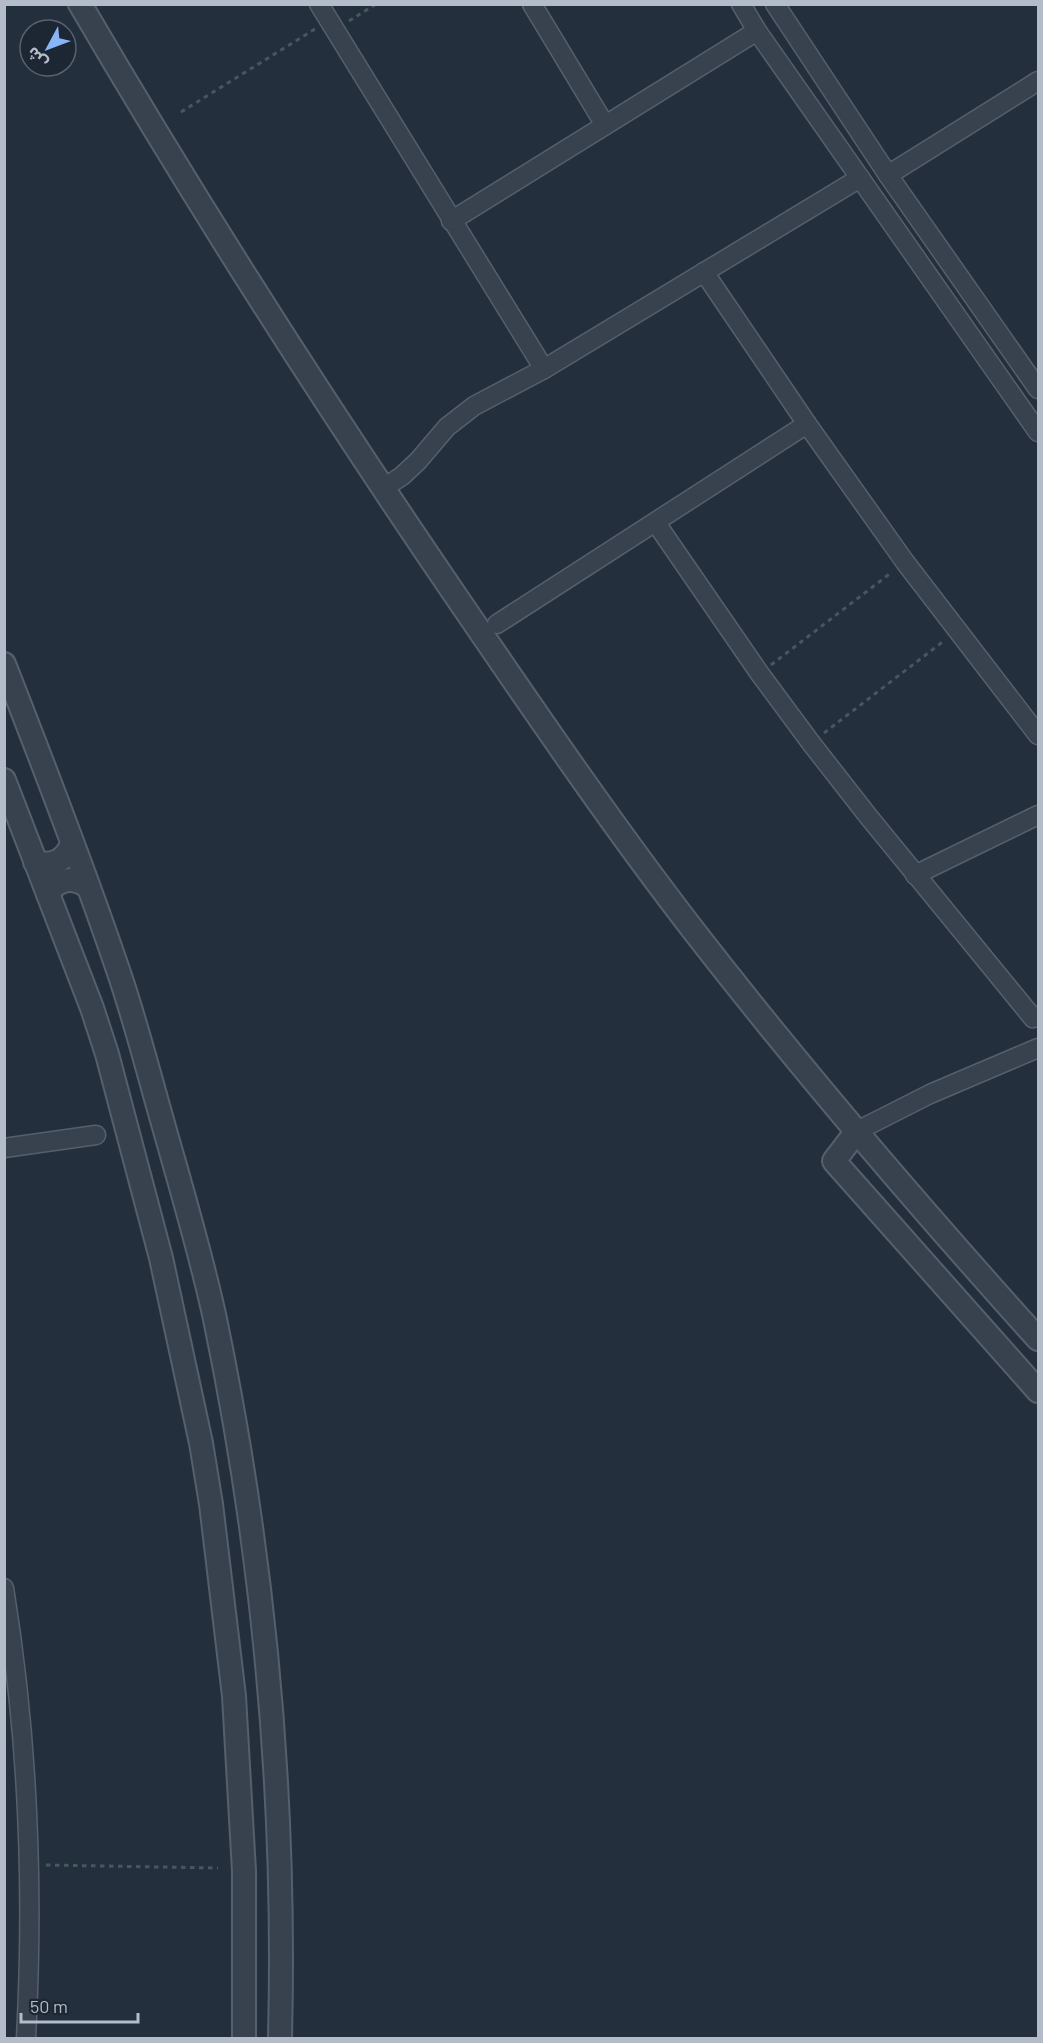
<svg xmlns="http://www.w3.org/2000/svg" width="1043" height="2043" viewBox="0 0 1043 2043" font-family="Barlow,'Noto Sans Arabic',sans-serif">
<rect width="100%" height="100%" fill="#242f3e"/>
<g fill="none" stroke-linecap="round" stroke-linejoin="round">
<defs>
<g id="minor">
<polyline points="319,4 544,369"/>
<polyline points="532,4 605,125"/>
<polyline points="741,4 757,31 1038,432"/>
<polyline points="775,4 888,175 1038,389"/>
<polyline points="888,175 1038,81"/>
<polyline points="451,221 757,31"/>
<polyline points="704,272 807,424 905,562 1038,735"/>
<polyline points="382,489 402,476 418,461 447,427 474,406 544,369 860,178"/>
<polyline points="656,523 760,674 811,743 868,816 1033,1018 1038,1016"/>
<polyline points="497,624 807,424"/>
<polyline points="915,875 1038,815"/>
<polyline points="857,1131 930,1094 1038,1048"/>
<polyline points="4,1148 96,1135"/>
<path d="M4,1588C28,1736 34,1889 26,2038"/>
</g>
<g id="tertiary">
<path d="M80,4C200,209 328,409 462,605C538,716 614,828 697,935C805,1074 920,1208 1038,1339"/>
<path d="M4,664C44,766 83,867 118,970C136,1022 149,1075 164,1127C182,1191 201,1254 215,1319C264,1555 286,1798 280,2038"/>
<polyline points="4,780 92,1008 107,1054 161,1258 201,1443 211,1504 234,1696 244,1871 244,2038"/>
<path d="M35,862C52,867 65,861 72,844"/>
<path d="M48,894C57,878 74,876 88,887"/>
<polyline points="857,1131 834,1161 1038,1391"/>
</g>
</defs>
<use href="#minor" stroke="#565f6c" stroke-width="21"/>
<use href="#tertiary" stroke="#565f6c" stroke-width="26"/>
<g stroke="#44595c" stroke-width="3" stroke-dasharray="4.5 4.5" stroke-linecap="butt">
<polyline points="349,21 376,4"/>
<polyline points="181,112 315,29"/>
<polyline points="771,665 892,572"/>
<polyline points="824,733 945,640"/>
<polyline points="46,1865 218,1868"/>
</g>
<use href="#minor" stroke="#38414e" stroke-width="18"/>
<use href="#tertiary" stroke="#38414e" stroke-width="22"/>
</g>
<rect width="1043" height="2043" fill="none" stroke="#b4bcc9" stroke-width="12"/>
<g transform="translate(48 48) rotate(229)"><circle r="28" fill="#1d2633" stroke="#59626f" stroke-width="1.5"/>
<path d="M0-4.5L10 22L0 15L-10 22Z" fill="#8ab4f8"/>
<text y="-9" font-size="16" font-weight="bold" text-anchor="middle" fill="#b4bcc9">ش</text>
</g>
<path d="M21 2013v9h117v-9" fill="none" stroke="#b4bcc9" stroke-width="3"/>
<text x="30" y="2013" font-size="18" fill="#b4bcc9" stroke="#1d2633" stroke-width="4.5" paint-order="stroke">50 m</text>
</svg>
